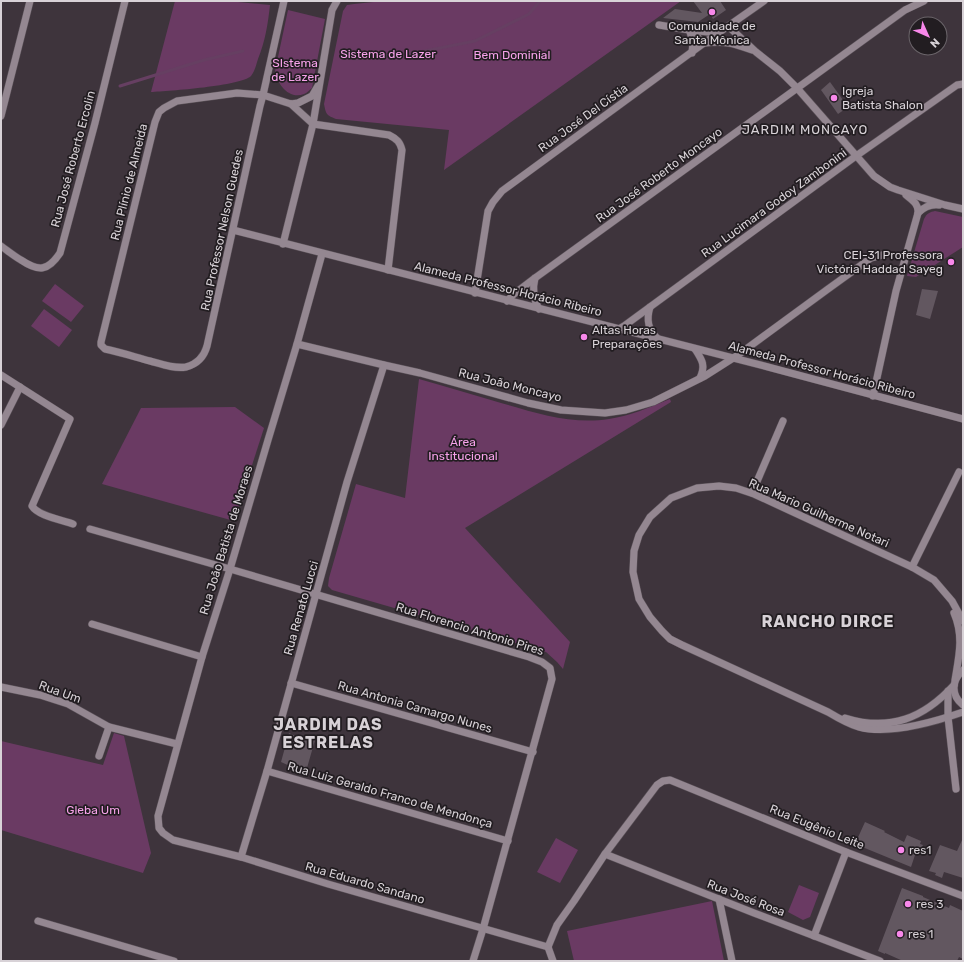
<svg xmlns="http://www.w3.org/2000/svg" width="964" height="962" viewBox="0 0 964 962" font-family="Rubik,sans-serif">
<rect width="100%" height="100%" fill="#3e343c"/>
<g fill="#6a3a63">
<path d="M175,1H228L270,5C268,24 265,42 258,59C256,65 255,71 251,76C241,86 169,91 151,92Z"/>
<path d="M383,1H681L444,170L449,130L336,119C326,115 326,114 324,104L343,11L347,5L354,4Z"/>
<path d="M288,10L325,19L312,88C309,90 307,93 304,94C289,100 277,84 275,71Z"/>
<path d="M935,211L963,217V247L916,277L907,276L924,219C927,213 930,212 935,211Z"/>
<polygon points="55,284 84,306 71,322 42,301"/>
<polygon points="44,309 72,330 59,347 31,326"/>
<path d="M419,379C447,387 474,395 501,403C536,413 572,425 609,419C630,416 650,407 670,399L671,402L465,528L570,642L563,669L557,662L546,652L332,590L328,586L329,578L356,484L405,498Z"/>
<polygon points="235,407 264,428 234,521 102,484 141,408"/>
<polygon points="114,733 124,736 151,853 143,873 1,830 1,741 103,765"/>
<polygon points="556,838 578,850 560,883 537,872"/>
<polygon points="799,885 819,893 810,917 803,920 788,912"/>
<polygon points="712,901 724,961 574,961 567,931"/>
</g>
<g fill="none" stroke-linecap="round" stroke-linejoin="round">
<g stroke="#663f62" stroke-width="3">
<polyline points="355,59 420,52 475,41 529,14 540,1"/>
<polyline points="120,86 204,60 243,51"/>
</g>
</g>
<g fill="#625760">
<polygon points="693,1 720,1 726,10 713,19 710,14 698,22 663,18 675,9 702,13"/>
<polygon points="830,82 848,107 838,114 821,90"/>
<polygon points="922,289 938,291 930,319 916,315"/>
<polygon points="289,733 300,738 315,740 307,768 292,767 281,762"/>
<polygon points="865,822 885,831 884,832 904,842 907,835 921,841 920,844 923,845 919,853 916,852 911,867 855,844"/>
<polygon points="963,838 963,878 944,872 942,878 935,875 936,873 929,871 940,845 957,851"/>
<polygon points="902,888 923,896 923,897 949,908 950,905 963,911 963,959 959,957 957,961 903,961 885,953 885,954 878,951"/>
</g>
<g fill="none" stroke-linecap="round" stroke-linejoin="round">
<defs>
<g id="minor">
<path d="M284,1L263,95L260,106L207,346C204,357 197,364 186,367C174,369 161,364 150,361C135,357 120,352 105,349L101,345V342L155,122L159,112L164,108L177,101L237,93L263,95L291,104L298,103L312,96L319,84"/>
<polyline points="659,25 689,30 718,33"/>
<polyline points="728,26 756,52 780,71 797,88 874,176 890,187 898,190 945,205 963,209"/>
<path d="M689,30L704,43C726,41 732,43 752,50"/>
<polyline points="690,32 693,42 692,53"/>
<path d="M291,104L313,124L389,135C397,139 400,142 402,150L388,270"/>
<polyline points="1,116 30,1"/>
<path d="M918,213C924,207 931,204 939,205"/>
<polyline points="233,230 768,367 963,419"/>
<polyline points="283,244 313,124 332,10 337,1"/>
<path d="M1,246C8,251 14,256 21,260C39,272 48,271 60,253L95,123L125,1"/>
<polyline points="322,254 297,344 268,440 230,569 202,657 158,816 159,828 163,833 173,840 241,857 328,884 548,947 553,961"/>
<path d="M535,278C532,290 533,299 539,309"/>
<polyline points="475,293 488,211 493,202 502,191 704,43 764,1"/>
<polyline points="507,301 514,294 535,278 905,10 924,1"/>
<path d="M650,307C646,320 648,330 658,339"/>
<polyline points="619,329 624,326 856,156 957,85 963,84"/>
<polyline points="297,344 384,365 420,373 528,403 561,410 605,413 626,410 653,402 705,376 738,355 828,289 871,258 882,255"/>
<path d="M695,349C702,360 706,365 700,378"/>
<path d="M1,375L70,419L32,506C38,516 62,520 73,524"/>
<path d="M873,396L896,291L918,213C919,204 912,200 906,195"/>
<polyline points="1,425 20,387"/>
<polyline points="752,493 783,421"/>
<polyline points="90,529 230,569 529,657 542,662 550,668 552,679 483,929 473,961"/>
<polyline points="912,567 959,472"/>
<path d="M954,613C964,636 959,656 955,680"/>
<path d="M963,621L952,601L934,580L912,567L754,494L736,488L719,486L697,488L671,498L650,517L639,535L634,551L633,572L639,599L650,617L662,631L670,639L682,645L828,712C838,718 848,724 859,727C889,735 934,722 963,712"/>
<polyline points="92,624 202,657"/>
<path d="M963,670C951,681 951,695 963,705"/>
<polyline points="291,683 533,752"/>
<polyline points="1,687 40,695 68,704 109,727 177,744"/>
<polyline points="948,691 948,717 956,789"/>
<path d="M845,718C890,732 924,718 954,685"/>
<polyline points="99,756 109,727"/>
<polyline points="267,771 508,841"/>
<polyline points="605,854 754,913 880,961"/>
<polyline points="241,857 267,771 347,482 384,365"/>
<polyline points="719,899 732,961"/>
<polyline points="38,921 174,961"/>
<polyline points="814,936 846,852"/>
<polyline points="548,947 557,925 574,901 605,854 657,785 663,781 670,780 846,852 963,896"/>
</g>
</defs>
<use href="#minor" stroke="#5b5259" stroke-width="8"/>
<use href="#minor" stroke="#948791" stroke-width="7"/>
</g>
<g fill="#f888ea" stroke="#221d21" stroke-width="1.5">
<circle cx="712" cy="12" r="4"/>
<circle cx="834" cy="98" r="4"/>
<circle cx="951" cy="262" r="4"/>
<circle cx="584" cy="337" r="4"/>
<circle cx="901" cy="850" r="4"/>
<circle cx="908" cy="904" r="4"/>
<circle cx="900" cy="934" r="4"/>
</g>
<g text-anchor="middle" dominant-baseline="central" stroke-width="3.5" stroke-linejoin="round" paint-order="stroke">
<g font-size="12" fill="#d8d2d7" stroke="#221d21" text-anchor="start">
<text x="712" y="26" text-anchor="middle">Comunidade de<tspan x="712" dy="14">Santa Mônica</tspan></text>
<text x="842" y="91">Igreja<tspan x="842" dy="14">Batista Shalon</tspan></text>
<text x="943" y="255" text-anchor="end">CEI-31 Professora<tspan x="943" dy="14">Victória Haddad Sayeg</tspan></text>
<text x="592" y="330">Altas Horas<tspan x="592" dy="14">Preparações</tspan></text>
<text x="909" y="850">res1</text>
<text x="916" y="904">res 3</text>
<text x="908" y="934">res 1</text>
</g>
<g font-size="12" fill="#f7a2ea" stroke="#221d21">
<text x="388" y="54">Sistema de Lazer</text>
<text x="512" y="55">Bem Dominial</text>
<text x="295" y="63">SIstema<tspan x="295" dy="14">de Lazer</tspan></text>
<text x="463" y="442">Área<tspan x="463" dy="14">Institucional</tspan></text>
<text x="93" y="810">Gleba Um</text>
</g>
<g font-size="12" fill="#d8d2d7" stroke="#221d21">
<text transform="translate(583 118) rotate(-36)">Rua José Del Cístia</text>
<text transform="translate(73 159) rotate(-75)">Rua José Roberto Ercolin</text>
<text transform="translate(659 175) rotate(-36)">Rua José Roberto Moncayo</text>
<text transform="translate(129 182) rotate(-76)">Rua Plínio de Almeida</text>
<text transform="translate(774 203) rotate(-36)">Rua Lucimara Godoy Zambonini</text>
<text transform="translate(222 230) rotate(-78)">Rua Professor Nelson Guedes</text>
<text transform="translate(508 289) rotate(14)">Alameda Professor Horácio Ribeiro</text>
<text transform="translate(822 370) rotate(15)">Alameda Professor Horácio Ribeiro</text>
<text transform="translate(510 385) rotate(14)">Rua João Moncayo</text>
<text transform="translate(819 513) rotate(24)">Rua Mario Guilherme Notari</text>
<text transform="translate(226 540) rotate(-73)">Rua João Batista de Moraes</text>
<text transform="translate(301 608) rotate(-74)">Rua Renato Lucci</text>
<text transform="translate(470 629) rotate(17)">Rua Florencio Antonio Pires</text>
<text transform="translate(60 692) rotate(20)">Rua Um</text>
<text transform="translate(415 707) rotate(16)">Rua Antonia Camargo Nunes</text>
<text transform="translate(390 795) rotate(16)">Rua Luiz Geraldo Franco de Mendonça</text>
<text transform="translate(817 827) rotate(22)">Rua Eugênio Leite</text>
<text transform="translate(365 883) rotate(16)">Rua Eduardo Sandano</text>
<text transform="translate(746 898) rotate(21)">Rua José Rosa</text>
</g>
<g font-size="13" letter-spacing="1" fill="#d8d2d7" stroke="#221d21">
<text x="805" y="129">JARDIM MONCAYO</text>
</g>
<g font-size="16" font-weight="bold" letter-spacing="1" fill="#d8d2d7" stroke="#221d21">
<text x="828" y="621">RANCHO DIRCE</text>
<text x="328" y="724">JARDIM DAS<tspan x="328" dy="18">ESTRELAS</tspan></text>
</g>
</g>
<rect width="964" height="962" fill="none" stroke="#d8d2d7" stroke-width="4"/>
<g transform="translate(928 36) rotate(135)"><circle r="19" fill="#221d21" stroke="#6b656a"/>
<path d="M0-3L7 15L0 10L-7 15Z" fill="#f888ea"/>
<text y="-6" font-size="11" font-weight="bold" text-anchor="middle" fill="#d8d2d7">N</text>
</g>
</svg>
